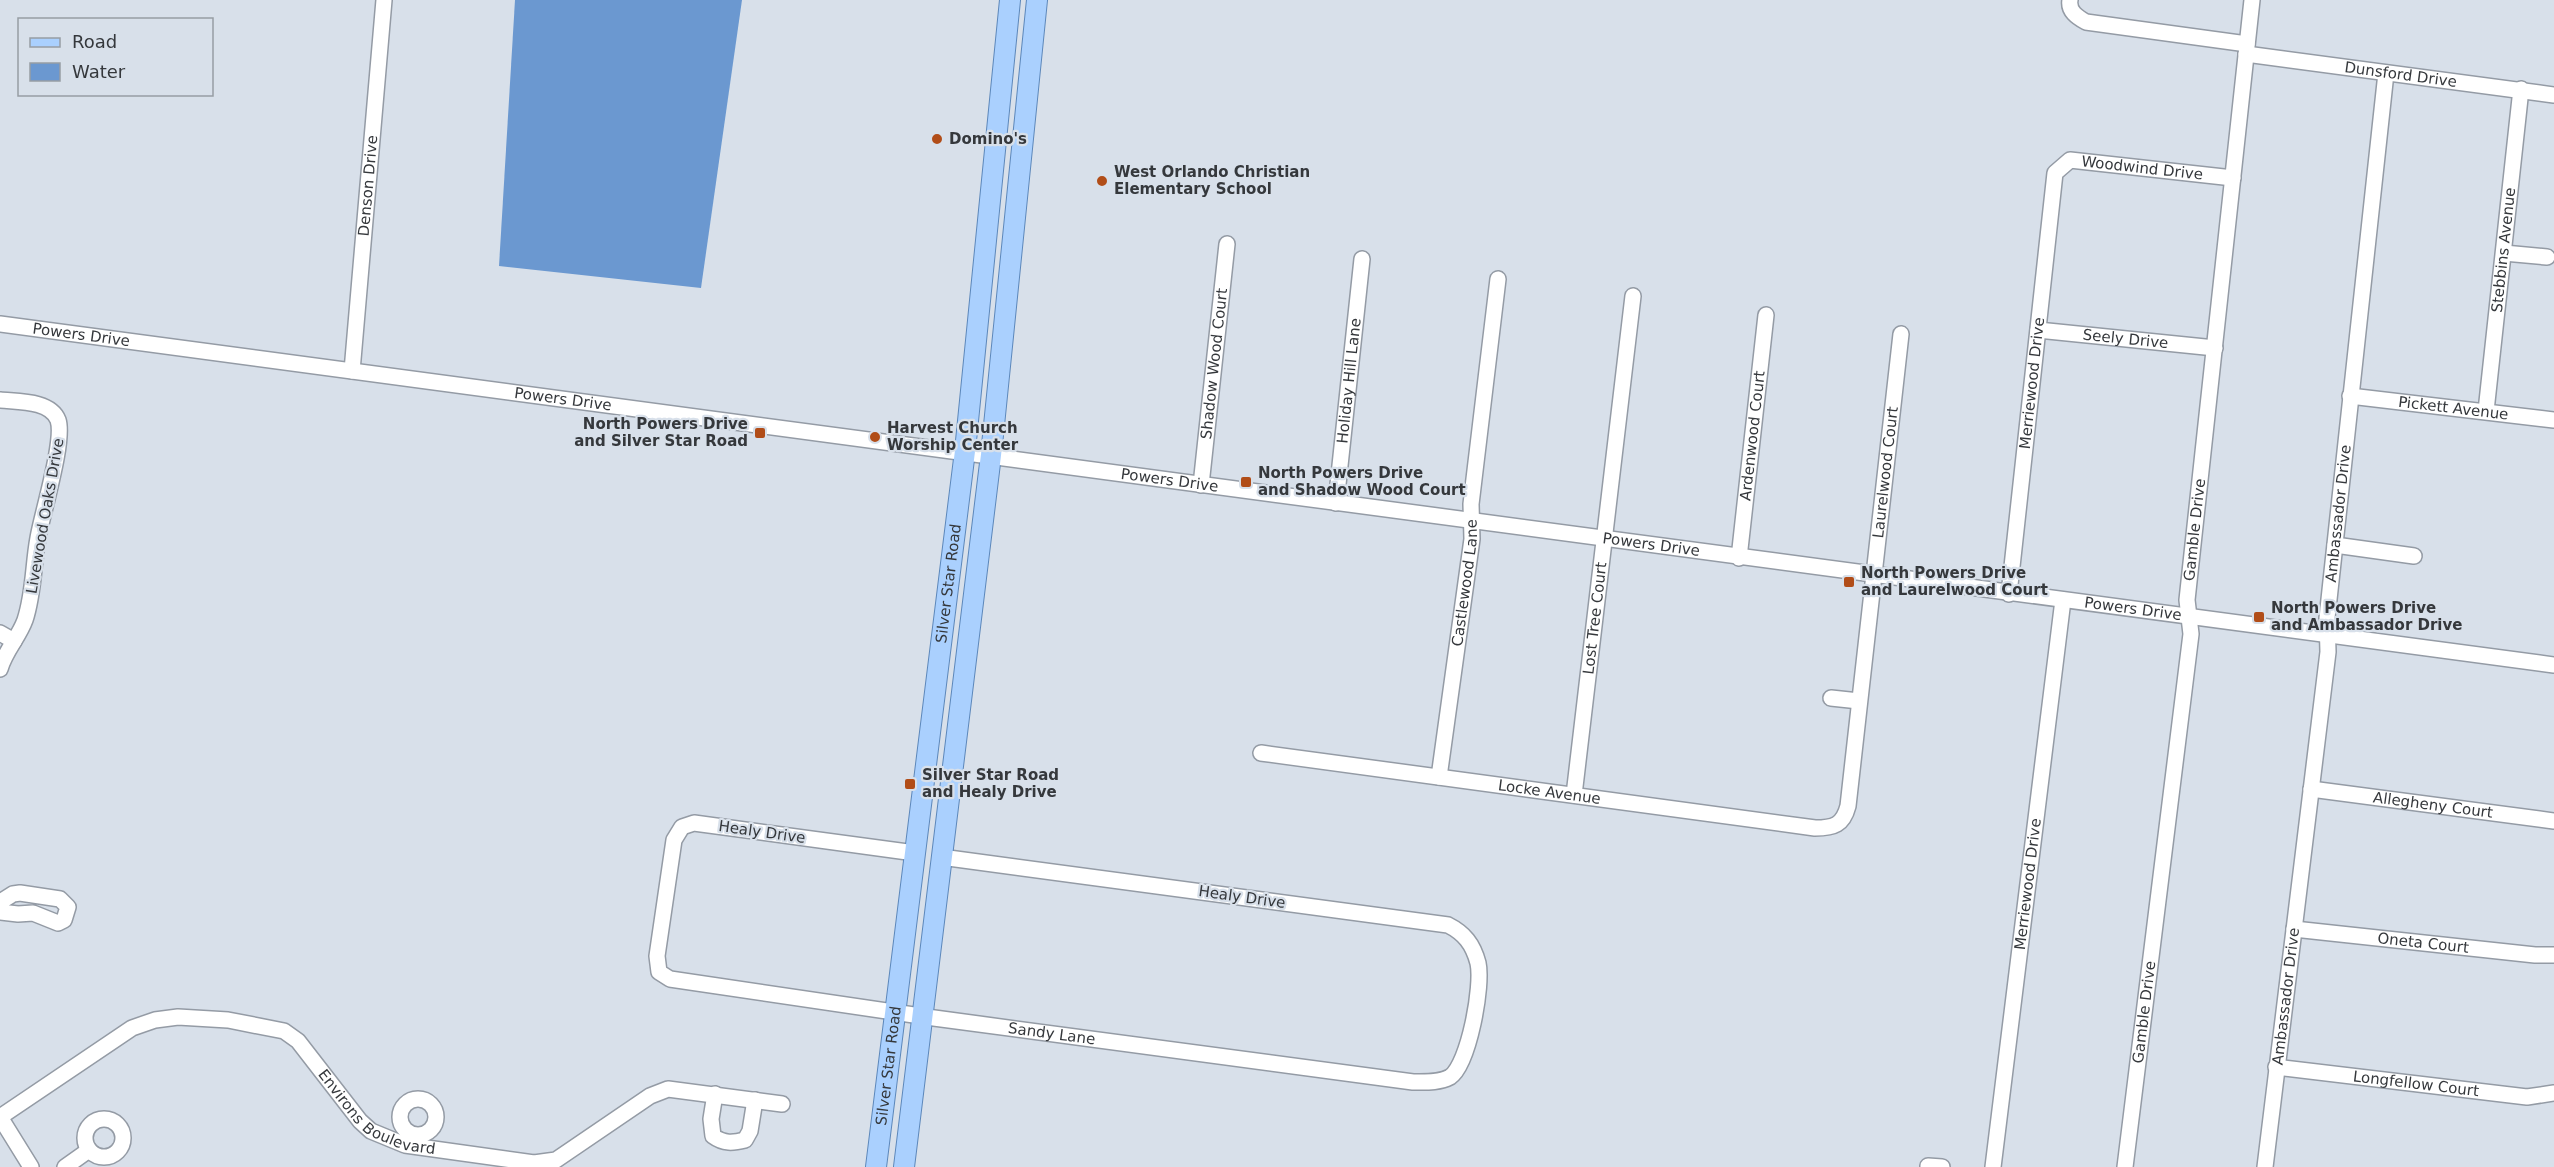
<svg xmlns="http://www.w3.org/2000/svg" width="2554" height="1167" viewBox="0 0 2554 1167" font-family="'DejaVu Sans',sans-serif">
<rect width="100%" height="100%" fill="#d8e0ea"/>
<polygon fill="#6b98d0" points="515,0 742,0 701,288 499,266"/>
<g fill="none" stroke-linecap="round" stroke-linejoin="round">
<defs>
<g id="minor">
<path d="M2070,0C2068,11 2077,17 2086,22L2247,44"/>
<path id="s1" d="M2246,54L2554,95"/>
<polyline points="2504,253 2547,257"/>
<path id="s2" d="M0,324L2554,665"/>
<path id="s3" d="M2038,330L2215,348"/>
<path id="s4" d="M352,371L384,0"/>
<path id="s5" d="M2350,396L2554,420"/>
<path d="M0,400C17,402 50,400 58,420C65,440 42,514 38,538C33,565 34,593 25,620C19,637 5,651 0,669"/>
<path id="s6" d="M2486,411L2521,89"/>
<path id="s7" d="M1201,485L1227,244"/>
<path id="s8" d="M1336,503L1362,259"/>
<polyline points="2335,545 2414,556"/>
<path id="s9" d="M1739,558L1766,315"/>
<path id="s10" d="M2009,594L2055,173L2070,160L2233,178"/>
<polyline points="0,633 14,641"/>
<polyline points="1831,698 1859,701"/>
<path id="s11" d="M1261,753L1815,828C1834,828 1843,825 1848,806L1901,334"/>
<path id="s12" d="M1439,777L1472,539L1471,504L1498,279"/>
<path id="s13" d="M2311,789L2554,821"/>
<path id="s14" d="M1574,795L1633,296"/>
<path id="s15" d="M915,853L694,823L682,827L674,840L657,956L659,972L670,979L934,1018L1413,1082C1425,1082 1439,1083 1450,1077C1469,1064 1483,985 1478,963C1473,944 1464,933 1448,925L941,857"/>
<polyline points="0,902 13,894 20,893 60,899 68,907 64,920 58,923 33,913 18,914 0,912"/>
<path id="s16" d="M2294,929L2535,955H2554"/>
<path id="s17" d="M2276,1067L2527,1097L2554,1093"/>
<path d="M715,1094L711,1119L713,1136C724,1144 733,1143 745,1140L750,1131L755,1100"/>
<circle cx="418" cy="1117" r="18"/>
<path id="s18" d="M0,1117L132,1028L155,1020L178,1017L228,1020L284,1031L298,1041L360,1121L371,1131L405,1145L534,1163L556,1160L650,1096L668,1089L782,1104"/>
<polyline points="0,1117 31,1167"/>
<circle cx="104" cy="1138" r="19"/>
<polyline points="1928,1166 1942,1167"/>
<polyline points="65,1167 89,1150"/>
<path id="s19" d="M1993,1167L2063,600"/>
<path id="s20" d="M2125,1167L2191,634L2187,600L2252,0"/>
<path id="s21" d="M2265,1167L2328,652L2327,618L2386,73"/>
</g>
<g id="major">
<path id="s22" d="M876,1167L965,451L1010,0"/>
<polyline points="904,1167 991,455 1037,0"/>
</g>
</defs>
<use href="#minor" stroke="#949ba5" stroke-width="18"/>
<use href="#major" stroke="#5c87ba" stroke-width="22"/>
<use href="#minor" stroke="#fff" stroke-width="15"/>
<use href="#major" stroke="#aad0fe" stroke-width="20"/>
</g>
<g fill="#b14d18" stroke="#d8e0ea" stroke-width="2">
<circle cx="937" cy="139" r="6"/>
<circle cx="1102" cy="181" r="6"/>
<rect x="754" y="427" width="12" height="12" rx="3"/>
<circle cx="875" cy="437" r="6"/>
<rect x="1240" y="476" width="12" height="12" rx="3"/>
<rect x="1843" y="576" width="12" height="12" rx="3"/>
<rect x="2253" y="611" width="12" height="12" rx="3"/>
<rect x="904" y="778" width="12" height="12" rx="3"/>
</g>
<g text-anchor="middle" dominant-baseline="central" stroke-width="4.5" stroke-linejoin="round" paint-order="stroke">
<g font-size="15" fill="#35383c" stroke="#d8e0ea">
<text stroke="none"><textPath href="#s1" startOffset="156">Dunsford Drive</textPath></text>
<text stroke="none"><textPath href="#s10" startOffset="516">Woodwind Drive</textPath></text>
<text stroke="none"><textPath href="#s4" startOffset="186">Denson Drive</textPath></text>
<text stroke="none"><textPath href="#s6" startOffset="162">Stebbins Avenue</textPath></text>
<text stroke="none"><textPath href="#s2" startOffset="82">Powers Drive</textPath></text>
<text stroke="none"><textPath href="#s3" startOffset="88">Seely Drive</textPath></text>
<text stroke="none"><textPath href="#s7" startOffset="122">Shadow Wood Court</textPath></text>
<text stroke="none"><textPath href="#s8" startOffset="123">Holiday Hill Lane</textPath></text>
<text stroke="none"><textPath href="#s10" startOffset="212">Merriewood Drive</textPath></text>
<text stroke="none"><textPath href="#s2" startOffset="568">Powers Drive</textPath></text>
<text stroke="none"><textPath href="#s5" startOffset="104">Pickett Avenue</textPath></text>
<text stroke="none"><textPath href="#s9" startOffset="123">Ardenwood Court</textPath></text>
<text stroke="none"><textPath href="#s11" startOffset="939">Laurelwood Court</textPath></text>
<text stroke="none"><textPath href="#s2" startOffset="1180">Powers Drive</textPath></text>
<text stroke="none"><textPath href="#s21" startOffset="658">Ambassador Drive</textPath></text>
<text transform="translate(45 516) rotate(-80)">Livewood Oaks Drive</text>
<text stroke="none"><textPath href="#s20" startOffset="642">Gamble Drive</textPath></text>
<text stroke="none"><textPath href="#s2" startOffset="1666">Powers Drive</textPath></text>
<text stroke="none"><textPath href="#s12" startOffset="196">Castlewood Lane</textPath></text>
<text stroke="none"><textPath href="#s22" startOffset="588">Silver Star Road</textPath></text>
<text stroke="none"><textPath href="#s2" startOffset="2152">Powers Drive</textPath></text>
<text stroke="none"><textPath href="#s14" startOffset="178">Lost Tree Court</textPath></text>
<text stroke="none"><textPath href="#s11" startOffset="291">Locke Avenue</textPath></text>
<text stroke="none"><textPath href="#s13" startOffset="123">Allegheny Court</textPath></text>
<text transform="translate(762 832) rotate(8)">Healy Drive</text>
<text stroke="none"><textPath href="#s19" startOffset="285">Merriewood Drive</textPath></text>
<text transform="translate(1242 897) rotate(8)">Healy Drive</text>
<text stroke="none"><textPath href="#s16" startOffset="130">Oneta Court</textPath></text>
<text stroke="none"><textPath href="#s21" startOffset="172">Ambassador Drive</textPath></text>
<text stroke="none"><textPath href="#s20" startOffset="156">Gamble Drive</textPath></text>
<text stroke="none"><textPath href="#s15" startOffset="783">Sandy Lane</textPath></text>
<text stroke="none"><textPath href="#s22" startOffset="102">Silver Star Road</textPath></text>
<text stroke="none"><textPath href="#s17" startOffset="141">Longfellow Court</textPath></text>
<text stroke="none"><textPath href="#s18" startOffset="442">Environs Boulevard</textPath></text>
</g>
<g font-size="15" font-weight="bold" fill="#35383c" stroke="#d8e0ea" text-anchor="start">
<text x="949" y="139">Domino's</text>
<text x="1114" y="172">West Orlando Christian<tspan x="1114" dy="17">Elementary School</tspan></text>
<text x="748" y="424" text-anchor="end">North Powers Drive<tspan x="748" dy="17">and Silver Star Road</tspan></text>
<text x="887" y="428">Harvest Church<tspan x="887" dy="17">Worship Center</tspan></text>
<text x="1258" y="473">North Powers Drive<tspan x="1258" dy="17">and Shadow Wood Court</tspan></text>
<text x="1861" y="573">North Powers Drive<tspan x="1861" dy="17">and Laurelwood Court</tspan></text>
<text x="2271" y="608">North Powers Drive<tspan x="2271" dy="17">and Ambassador Drive</tspan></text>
<text x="922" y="775">Silver Star Road<tspan x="922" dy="17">and Healy Drive</tspan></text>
</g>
</g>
<rect x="18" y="18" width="195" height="78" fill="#d8e0ea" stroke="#979da4" stroke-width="1.5"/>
<rect x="30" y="38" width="30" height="9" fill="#aad0fe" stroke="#979da4" stroke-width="1.5"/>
<text x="72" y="48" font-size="18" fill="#35383c">Road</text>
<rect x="30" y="63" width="30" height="18" fill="#6b98d0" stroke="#979da4" stroke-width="1.5"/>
<text x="72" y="78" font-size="18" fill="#35383c">Water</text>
</svg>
